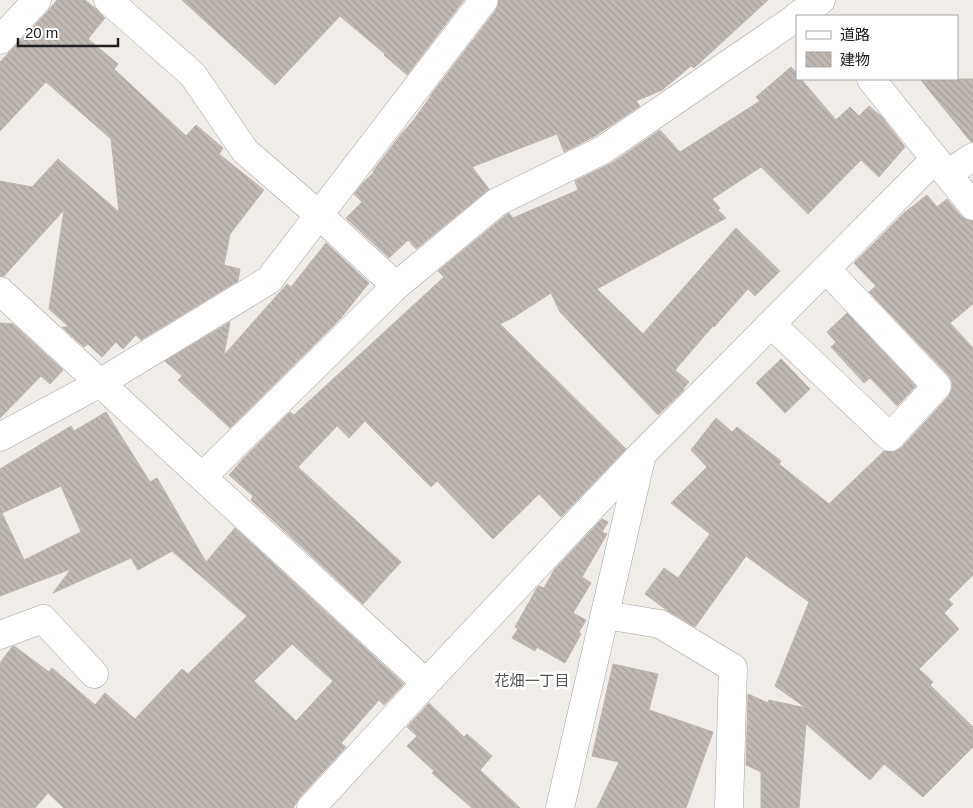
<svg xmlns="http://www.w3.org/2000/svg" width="973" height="808" viewBox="0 0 973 808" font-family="Helvetica,'Noto Sans JP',sans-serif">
<defs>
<pattern id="building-back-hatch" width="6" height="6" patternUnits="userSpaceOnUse" patternTransform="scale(1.25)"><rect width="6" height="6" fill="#c0b9b4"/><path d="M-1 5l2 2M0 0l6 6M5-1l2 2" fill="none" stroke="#a59f9a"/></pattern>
</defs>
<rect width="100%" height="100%" fill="#f0ede8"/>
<g fill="url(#building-back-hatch)" stroke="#c0b4ab" fill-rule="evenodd">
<polygon points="57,0 85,0 96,9 105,18 88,39 118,64 114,69 186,136 196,125 223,148 219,154 264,190 230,234 224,265 240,269 238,281 141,340 136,335 123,349 116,342 102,357 88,344 84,347 62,327 69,327 49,309 64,210 4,276 0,276 0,181 32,187 58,159 119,212 111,139 46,82 0,131 0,62 48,11"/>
<polygon points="182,0 464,0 407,75 384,55 385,54 340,16 275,85"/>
<polygon points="499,0 768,0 694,68 691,66 662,90 636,101 640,106 595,136 564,152 557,134 472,167 489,189 416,249 408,240 389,258 346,218 362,202 354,194 363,183 374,172 373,171 402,133 412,122 431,96 430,96 496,10"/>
<polygon points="791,67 797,73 797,79 801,79 836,120 850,107 859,116 869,106 882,117 905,147 879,177 861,160 808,214 761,167 712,199 720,208 718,210 726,218 597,289 643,334 736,228 780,271 755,296 748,289 714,327 713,326 675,370 689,382 683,389 684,390 658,415 560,312 551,293 514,317 500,324 626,449 561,517 539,494 493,539 437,481 431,487 365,421 349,438 337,426 298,467 401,562 363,604 251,500 253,496 229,475 244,458 290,412 294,415 444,277 438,271 506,215 509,213 513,218 578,190 575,181 612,163 660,130 680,152 760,101 756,97"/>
<polygon points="920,79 973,79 973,142 971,142"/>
<polygon points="927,195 937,207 947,199 961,216 967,220 973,221 973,304 950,323 973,348 973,575 948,600 953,604 944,613 959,629 919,669 933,682 930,685 973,727 973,747 923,797 884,764 870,780 806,724 799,808 761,808 761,772 746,765 748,694 768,703 769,700 806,708 775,686 809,602 746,556 695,627 668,611 645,594 664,568 678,578 710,534 671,503 707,467 691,450 716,418 732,432 737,427 781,461 779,464 829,504 884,451 894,452 901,448 949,396 952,389 952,382 949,376 869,292 876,286 854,263 904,213"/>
<polygon points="326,243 369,283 340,319 230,428 178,380 182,376 165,361 230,322 224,355 287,284 291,287"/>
<polygon points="847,313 916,386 897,406 870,378 864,383 831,347 836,342 827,332"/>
<polygon points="0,323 13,324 63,370 50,384 41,376 0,418"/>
<polygon points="781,359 810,389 785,413 756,383"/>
<path d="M106,412L150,482L157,478L206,562L235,528L404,684L384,705L379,700L341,743L346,747L300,797L293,808H64L48,793L35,808H0V663L12,647L14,646L49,672L52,668L95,705L105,693L135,719L182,669L188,674L247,616L172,551L138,570L131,558L53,593L71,569L0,596V469L71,426L74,431ZM61,486L81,532L24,560L2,513ZM292,644L333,681L296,721L254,681Z"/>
<polygon points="602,519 608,522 602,532 607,534 582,577 591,583 573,613 586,620 579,632 581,634 565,663 537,647 535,651 512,638 518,629 515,627 537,588 539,586 544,588 554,570"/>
<polygon points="613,664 658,674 649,710 713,732 686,808 597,808 619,762 592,756"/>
<polygon points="429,703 464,737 467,734 492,756 480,770 520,808 472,808 432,773 434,771 407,746 417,736 407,727"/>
</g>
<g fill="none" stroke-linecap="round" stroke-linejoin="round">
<defs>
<g id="street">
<polyline points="108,0 193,75 245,151 319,215 396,286"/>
<polyline points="797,16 821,0"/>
<polyline points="0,40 37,0"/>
<polyline points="871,79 973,206"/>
<polyline points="947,174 973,157"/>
<polyline points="0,291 426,683"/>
<polyline points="771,324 890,437 937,386 826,269"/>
<polyline points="0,437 100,383 269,280 484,0"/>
<polyline points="203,476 396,286 497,202 603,150 797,17"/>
<polyline points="605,615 660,624 733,668 729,808"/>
<polyline points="0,635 43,619 94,674"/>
<polyline points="311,808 426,683 641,455"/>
<polyline points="560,808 642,454 935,159"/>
</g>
</defs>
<use href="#street" stroke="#a4a4a4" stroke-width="29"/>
<use href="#street" stroke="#fff" stroke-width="28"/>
</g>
<g text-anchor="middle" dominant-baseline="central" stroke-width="5" stroke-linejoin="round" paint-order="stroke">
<g font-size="15" fill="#535353" stroke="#fff">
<text x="532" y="680">花畑一丁目</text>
</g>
</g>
<rect x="796" y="15" width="162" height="65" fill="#ffffff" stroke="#a6a6a6"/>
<rect x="806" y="31" width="25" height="8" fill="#ffffff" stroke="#a6a6a6"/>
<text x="840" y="40" font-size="15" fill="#202020">道路</text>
<rect x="806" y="52" width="25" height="15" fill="url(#building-back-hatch)" stroke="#a6a6a6"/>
<text x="840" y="65" font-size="15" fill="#202020">建物</text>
<path d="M18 38v8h100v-8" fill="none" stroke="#202020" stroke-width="2.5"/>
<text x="25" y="38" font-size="15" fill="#202020" stroke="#ffffff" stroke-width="4" paint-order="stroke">20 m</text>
</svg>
